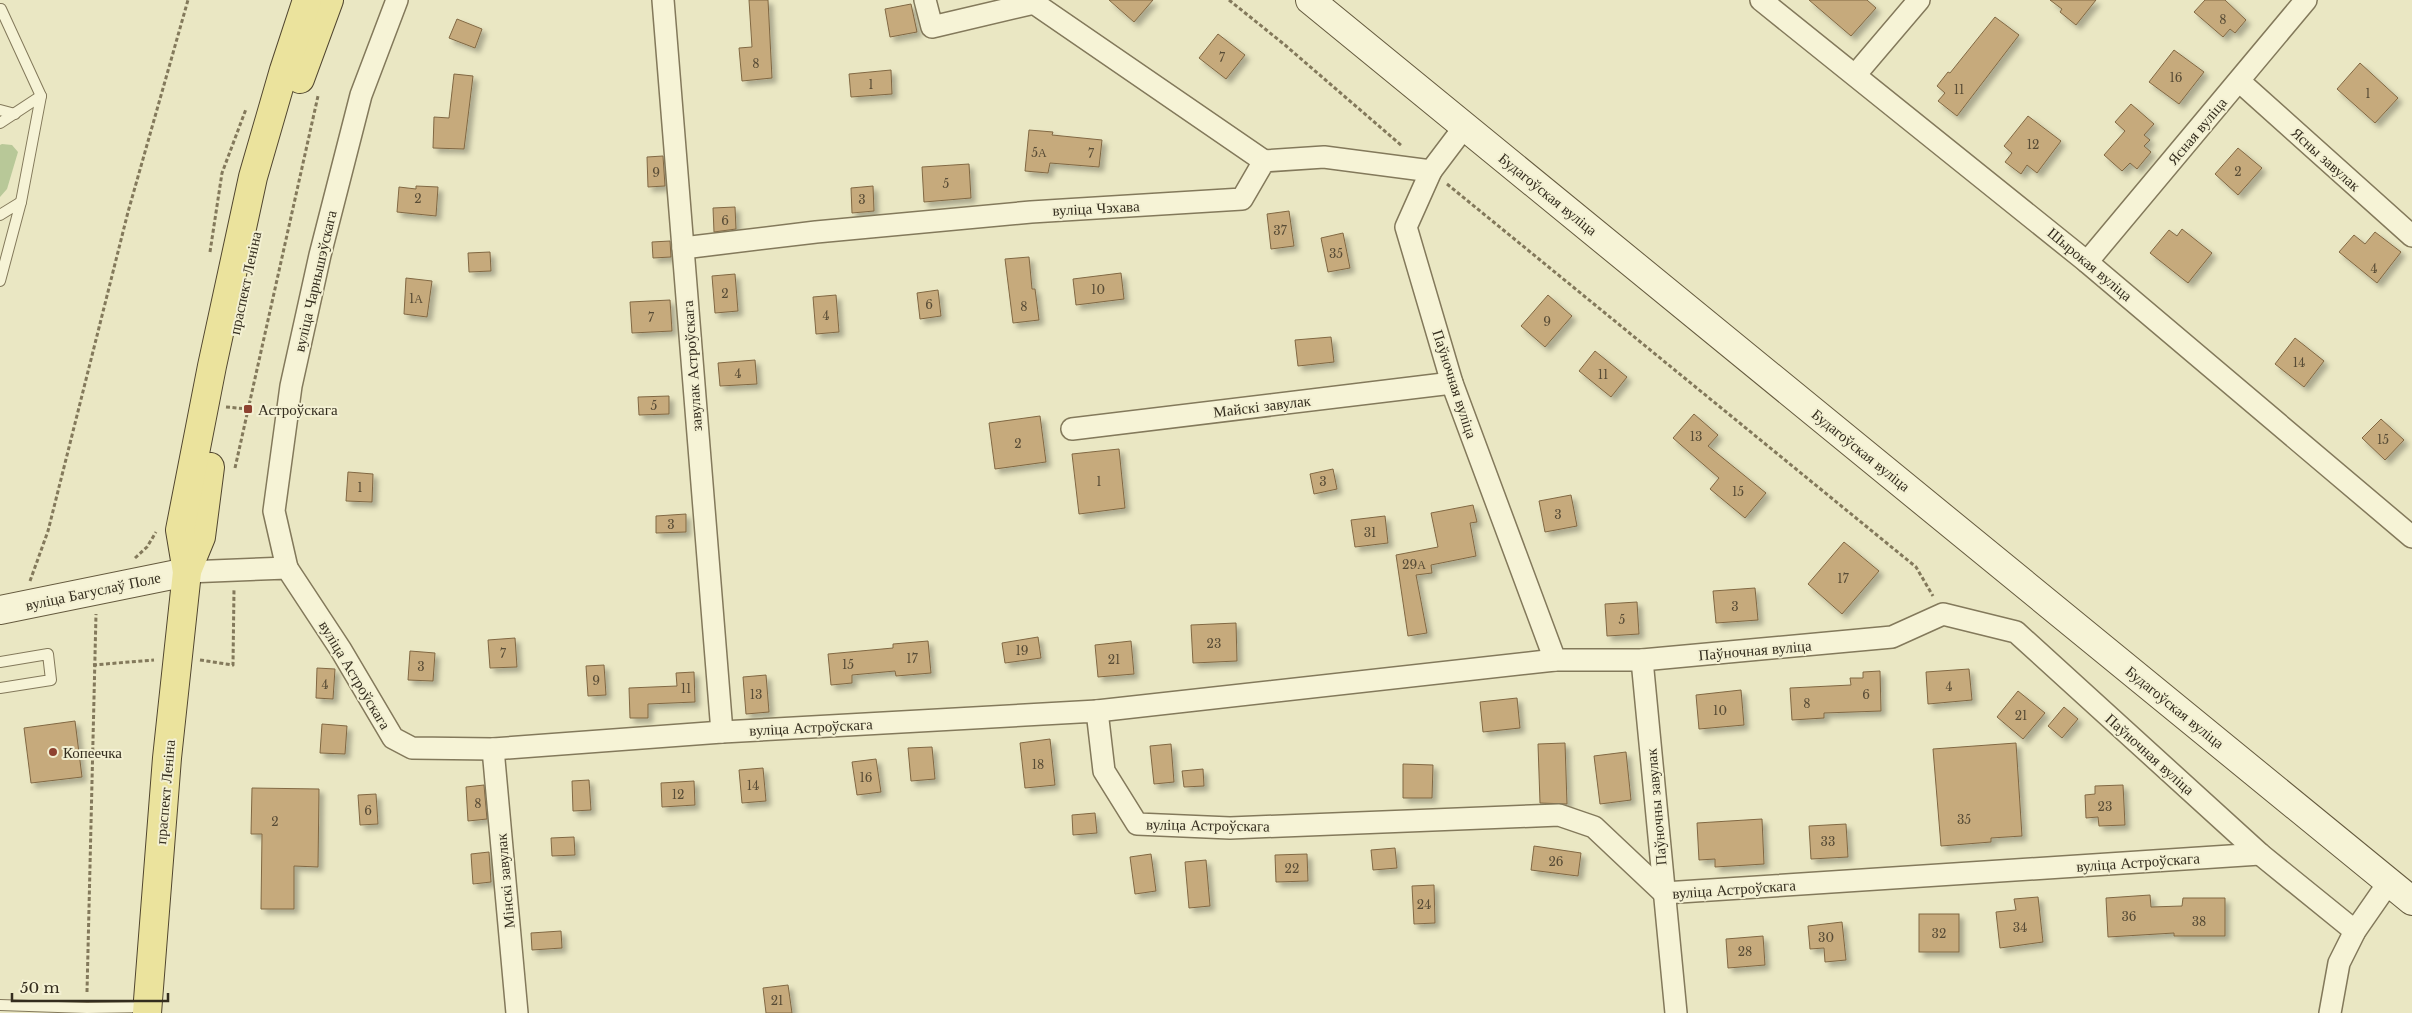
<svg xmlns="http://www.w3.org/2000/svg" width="2412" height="1013" viewBox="0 0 2412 1013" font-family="'Libre Baskerville',serif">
<defs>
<filter id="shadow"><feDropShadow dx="4.5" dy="4.5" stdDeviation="2.5" flood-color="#0004"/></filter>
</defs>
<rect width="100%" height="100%" fill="#eae7c3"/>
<polygon fill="#b8c898" points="2,144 12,145 18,152 7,189 0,197 0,145"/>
<g fill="#c6aa7c" stroke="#816843" filter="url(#shadow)">
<polygon points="749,0 768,0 772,78 742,81 739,48 752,47"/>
<polygon points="1109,0 1153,0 1134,22"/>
<polygon points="1809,0 1867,0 1876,8 1851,36"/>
<polygon points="2050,0 2096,0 2076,25 2060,12 2062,9"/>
<polygon points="2205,0 2225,0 2246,20 2235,33 2230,29 2223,37 2194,12"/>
<polygon points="911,4 917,32 890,37 885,9"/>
<polygon points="1995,17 2019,35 1957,116 1938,101 1945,93 1937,86 1948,72 1950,73"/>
<polygon points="457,19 482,29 475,48 449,38"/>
<polygon points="1218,34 1245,55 1226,79 1199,58"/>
<polygon points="2174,50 2204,72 2179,104 2149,82"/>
<polygon points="2360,63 2398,98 2375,123 2337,89"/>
<polygon points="891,70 892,94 851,97 849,74"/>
<polygon points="454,74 473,76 464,149 433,148 434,117 449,118"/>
<polygon points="2131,104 2154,124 2144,135 2150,140 2144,146 2151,152 2137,169 2130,163 2122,171 2104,155 2125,131 2115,122"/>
<polygon points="2028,116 2061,141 2037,173 2027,165 2021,174 2005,162 2012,153 2004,146"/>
<polygon points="1029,130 1053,132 1052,135 1102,140 1099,167 1050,163 1048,173 1025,171"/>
<polygon points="2238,148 2262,168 2238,195 2215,174"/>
<polygon points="663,156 665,186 648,187 647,157"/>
<polygon points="969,164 971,198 924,202 922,167"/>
<polygon points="416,186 438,187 436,216 397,212 399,187 416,189"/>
<polygon points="873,186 874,211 852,213 851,188"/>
<polygon points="735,207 736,229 714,232 713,208"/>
<polygon points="1289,211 1294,246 1271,249 1267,214"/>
<polygon points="2182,229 2212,253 2188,283 2150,253 2169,230 2177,236"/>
<polygon points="2375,232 2401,252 2377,283 2339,252 2354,235 2365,244"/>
<polygon points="1343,233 1350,268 1328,272 1321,238"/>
<polygon points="670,241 671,257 653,258 652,242"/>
<polygon points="490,252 491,271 469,272 468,253"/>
<polygon points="1029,257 1032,289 1035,289 1039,320 1013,323 1005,259"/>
<polygon points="1121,273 1124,299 1076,305 1073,279"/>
<polygon points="735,274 738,311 715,313 712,276"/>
<polygon points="406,278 432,281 427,317 404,314"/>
<polygon points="938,290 941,316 920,319 917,293"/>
<polygon points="836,295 839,332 816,334 813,297"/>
<polygon points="1548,295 1572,316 1545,347 1521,326"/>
<polygon points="670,300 672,331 632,333 630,302"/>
<polygon points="1331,337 1334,362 1298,366 1295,340"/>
<polygon points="2295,338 2324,361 2304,387 2275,364"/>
<polygon points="1595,351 1627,377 1611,397 1579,371"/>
<polygon points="755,360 757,384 720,386 718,363"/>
<polygon points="669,396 669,414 639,415 638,397"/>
<polygon points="1694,414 1718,435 1708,446 1766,493 1745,518 1710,489 1719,478 1673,438"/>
<polygon points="1040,416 1046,462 995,469 989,423"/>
<polygon points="2381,419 2404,440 2385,460 2362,438"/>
<polygon points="1119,449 1125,508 1079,514 1072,454"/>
<polygon points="1333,469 1337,489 1314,494 1310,474"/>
<polygon points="348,472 373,474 372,502 346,501"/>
<polygon points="1571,495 1577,526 1545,532 1539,501"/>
<polygon points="1473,505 1477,522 1470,523 1476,556 1431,565 1432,573 1416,575 1427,633 1408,636 1396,555 1438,547 1431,513"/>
<polygon points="686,514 686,532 656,533 656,516"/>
<polygon points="1385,516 1388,543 1355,547 1351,520"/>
<polygon points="1844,542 1879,571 1842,614 1808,584"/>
<polygon points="1755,588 1758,620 1716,623 1713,591"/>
<polygon points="1637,602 1639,634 1607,636 1605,604"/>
<polygon points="1236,623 1237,661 1193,663 1191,625"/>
<polygon points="1038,637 1041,658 1005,663 1002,643"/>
<polygon points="515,638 517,667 490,668 488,640"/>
<polygon points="928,641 931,673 896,676 895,671 852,675 852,683 831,685 828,654 893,648 893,644"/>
<polygon points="1131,641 1134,674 1098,677 1095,645"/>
<polygon points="410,651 435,653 433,681 408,680"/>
<polygon points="604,665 606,695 588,696 586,666"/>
<polygon points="317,668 335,669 333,699 316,698"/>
<polygon points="1969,669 1972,700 1928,704 1926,672"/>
<polygon points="1880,671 1881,711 1824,713 1824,718 1792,720 1790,688 1851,685 1850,678 1863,678 1863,672"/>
<polygon points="694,672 695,702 648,704 648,718 630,718 629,688 677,686 676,673"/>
<polygon points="766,675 769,712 746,714 743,677"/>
<polygon points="1741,690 1744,725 1699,729 1696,695"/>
<polygon points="2018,691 2045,713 2023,739 1997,717"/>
<polygon points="1517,698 1520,728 1483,732 1480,702"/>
<polygon points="2064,707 2078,719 2062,738 2048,726"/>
<polygon points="75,721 82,777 31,783 24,728"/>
<polygon points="322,724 347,726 345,754 320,753"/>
<polygon points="1050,739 1055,785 1025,788 1020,743"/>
<polygon points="1565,743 1567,804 1540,803 1538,744"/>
<polygon points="2016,743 2022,836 1991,838 1991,842 1941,846 1933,749"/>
<polygon points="1171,744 1174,782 1154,784 1150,746"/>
<polygon points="932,747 935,779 911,781 908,748"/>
<polygon points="1626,752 1631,800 1600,804 1594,756"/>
<polygon points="876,759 881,792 857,795 852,762"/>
<polygon points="1403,764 1433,765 1432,798 1403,798"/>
<polygon points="763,768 766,801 742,803 739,770"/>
<polygon points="1203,769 1204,786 1184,787 1182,771"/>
<polygon points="589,780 591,810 573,811 572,781"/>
<polygon points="694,781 695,805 662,807 661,783"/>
<polygon points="484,785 487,819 468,821 466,787"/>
<polygon points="2123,785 2125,825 2099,826 2098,817 2086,818 2085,795 2095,794 2095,786"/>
<polygon points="252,788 319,789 318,867 294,866 294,909 261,909 262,834 251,834"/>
<polygon points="376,794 378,824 360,825 358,795"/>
<polygon points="1095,813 1097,833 1073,835 1072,815"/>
<polygon points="1762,819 1764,864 1715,867 1715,859 1699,860 1697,823"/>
<polygon points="1846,824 1848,857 1811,859 1809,826"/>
<polygon points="574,837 575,855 552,856 551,838"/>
<polygon points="1534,846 1581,853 1578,876 1531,870"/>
<polygon points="1395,848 1397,868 1373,870 1371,850"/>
<polygon points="489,852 491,882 473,884 471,854"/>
<polygon points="1151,854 1156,891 1135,894 1130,857"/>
<polygon points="1307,854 1308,881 1276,882 1275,855"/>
<polygon points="1206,860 1210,906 1189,908 1185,862"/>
<polygon points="1434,885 1435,923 1414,924 1412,886"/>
<polygon points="2150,895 2151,907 2182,906 2183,898 2225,898 2225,936 2174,936 2174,933 2108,937 2106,898"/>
<polygon points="2038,897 2043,942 2000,948 1996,912 2016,910 2014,899"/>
<rect x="1919" y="914" width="40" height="38"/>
<polygon points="1842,922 1846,960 1825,962 1824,948 1810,949 1808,926"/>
<polygon points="561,931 562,948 532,950 531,933"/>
<polygon points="1763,936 1765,965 1728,968 1726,939"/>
<polygon points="788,985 792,1013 766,1013 763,988"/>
</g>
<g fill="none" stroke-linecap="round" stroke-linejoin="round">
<defs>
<g id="lane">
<polyline points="1,9 41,96 21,202"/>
<polyline points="0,110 15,114"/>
<polyline points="0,123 41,96"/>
<polyline points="0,215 21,202 0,281"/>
<polyline points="0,662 48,654 51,680 0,688"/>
<polyline points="0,1005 87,1008 146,1007"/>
</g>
<g id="street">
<polyline points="663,0 722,732"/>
<polyline points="925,0 932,27 1034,3 1264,161"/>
<polyline points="1761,0 2087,262 2412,537"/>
<polyline points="1856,74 1919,0"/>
<polyline points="2239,81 2412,236"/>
<polyline points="1431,171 1406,227 1452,383 1555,660 1642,660 1892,637 1943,614 2016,632 2260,854 2355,931"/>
<polyline points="683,248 816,232 1031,212 1242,199 1264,161 1324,157 1431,171 1465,126"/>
<polyline points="2087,262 2306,0"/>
<polyline points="1072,429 1452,383"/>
<polyline points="287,568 274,511 291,386 320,255 361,95 397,0"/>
<polyline points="187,572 287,568 341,650 393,738 412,748 493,749 722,732 1097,711 1104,771 1137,824 1230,828 1559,815 1594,827 1664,893 2260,854"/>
<polyline points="1642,660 1676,1013"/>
<polyline points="1097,711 1555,660"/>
<polyline points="493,749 517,1013"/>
<polyline points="2330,1013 2339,963 2355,931 2389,882"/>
</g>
<g id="secondary">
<polyline points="1310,0 2412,901"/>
<polyline points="0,610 187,572"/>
</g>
<g id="primary">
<polyline points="300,79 329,0"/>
<polyline points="187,571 201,537 210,467"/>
<polyline points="147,1013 167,758 187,572 180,530 212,366 253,177 284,70 307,0"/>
</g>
</defs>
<use href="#lane" stroke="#83795b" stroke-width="12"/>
<use href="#street" stroke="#83795b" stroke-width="24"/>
<use href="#secondary" stroke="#655a3e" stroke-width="30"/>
<use href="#primary" stroke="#51462f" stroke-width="30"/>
<g stroke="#83795b" stroke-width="3" stroke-dasharray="4 2.5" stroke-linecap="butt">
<polyline points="1229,0 1285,45 1402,146"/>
<polyline points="1447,184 1916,567 1933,596"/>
<polyline points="210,252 222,173 246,109"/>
<polyline points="226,407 248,409"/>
<polyline points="235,468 318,96"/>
<polyline points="135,558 147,547 156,532"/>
<polyline points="30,581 48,531 128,212 188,0"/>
<polyline points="200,660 233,665 234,589"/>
<polyline points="93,665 154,660"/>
<polyline points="87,992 96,614"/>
</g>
<use href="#lane" stroke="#f6f3d6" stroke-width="10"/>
<use href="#street" stroke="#f6f3d6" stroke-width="21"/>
<use href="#secondary" stroke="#f6f3d6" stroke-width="28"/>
<use href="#primary" stroke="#ebe39d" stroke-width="28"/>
</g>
<g fill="#8e4230" stroke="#f3f0d2" stroke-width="2">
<rect x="243" y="404" width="10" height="10" rx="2.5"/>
<circle cx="53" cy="752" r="5"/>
</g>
<g text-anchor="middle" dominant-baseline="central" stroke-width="4" stroke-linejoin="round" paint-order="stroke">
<g font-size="12" fill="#584c36">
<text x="2223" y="19">8</text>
<text x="1222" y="57">7</text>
<text x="756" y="63">8</text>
<text x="2176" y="77">16</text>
<text x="871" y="84">1</text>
<text x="1959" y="89">11</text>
<text x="2368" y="93">1</text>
<text x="2033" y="144">12</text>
<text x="1039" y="152">5А</text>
<text x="1091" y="153">7</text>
<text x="2238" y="171">2</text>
<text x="656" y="172">9</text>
<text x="946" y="183">5</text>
<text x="418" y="198">2</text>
<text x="862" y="199">3</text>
<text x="725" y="220">6</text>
<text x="1280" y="230">37</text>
<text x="1336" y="253">35</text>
<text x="2374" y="268">4</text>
<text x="1098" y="289">10</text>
<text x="725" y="293">2</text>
<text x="416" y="298">1А</text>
<text x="929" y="304">6</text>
<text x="1024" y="306">8</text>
<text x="826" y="315">4</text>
<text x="651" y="317">7</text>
<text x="1547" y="321">9</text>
<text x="2299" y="362">14</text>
<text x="738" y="373">4</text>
<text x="1603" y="374">11</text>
<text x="654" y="405">5</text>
<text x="1696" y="436">13</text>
<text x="2383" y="439">15</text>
<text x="1018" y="443">2</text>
<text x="1099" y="481">1</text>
<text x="1323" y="481">3</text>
<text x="360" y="487">1</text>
<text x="1738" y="491">15</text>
<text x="1558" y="514">3</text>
<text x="671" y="524">3</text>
<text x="1370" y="532">31</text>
<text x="1414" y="564">29А</text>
<text x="1843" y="578">17</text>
<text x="1735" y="606">3</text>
<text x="1622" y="619">5</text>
<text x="1214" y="643">23</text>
<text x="1022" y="650">19</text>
<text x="503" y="653">7</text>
<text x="912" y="658">17</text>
<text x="1114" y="659">21</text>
<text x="848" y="664">15</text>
<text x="421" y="666">3</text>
<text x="596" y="680">9</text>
<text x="325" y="684">4</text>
<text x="1949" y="686">4</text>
<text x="686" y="688">11</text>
<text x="756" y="694">13</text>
<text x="1866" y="694">6</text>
<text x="1807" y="703">8</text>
<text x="1720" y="710">10</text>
<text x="2021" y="715">21</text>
<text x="1038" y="764">18</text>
<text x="866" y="777">16</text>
<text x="753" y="785">14</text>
<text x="678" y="794">12</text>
<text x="478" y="803">8</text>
<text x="2105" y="806">23</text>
<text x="368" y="810">6</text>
<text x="1964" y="819">35</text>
<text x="275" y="821">2</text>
<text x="1828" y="841">33</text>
<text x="1556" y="861">26</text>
<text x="1292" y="868">22</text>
<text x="1424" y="904">24</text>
<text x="2129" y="916">36</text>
<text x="2199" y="921">38</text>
<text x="2020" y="927">34</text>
<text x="1939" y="933">32</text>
<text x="1826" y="937">30</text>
<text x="1745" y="951">28</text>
<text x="777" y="1000">21</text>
</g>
<g font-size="15" fill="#342d1e" stroke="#f3f0d2">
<text transform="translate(2197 131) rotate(-50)">Ясная вуліца</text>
<text transform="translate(2326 159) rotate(42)">Ясны завулак</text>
<text transform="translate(1548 194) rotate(39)">Будагоўская вуліца</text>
<text transform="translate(1096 208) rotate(-3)">вуліца Чэхава</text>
<text transform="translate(2090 264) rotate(40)">Шырокая вуліца</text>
<text transform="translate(315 281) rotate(-77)">вуліца Чарнышэўскага</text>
<text transform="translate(245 283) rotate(-78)">праспект Леніна</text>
<text transform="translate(692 366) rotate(-94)">завулак Астроўскага</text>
<text transform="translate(1455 384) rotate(72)">Паўночная вуліца</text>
<text transform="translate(1262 406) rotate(-7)">Майскі завулак</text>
<text transform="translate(1861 450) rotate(39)">Будагоўская вуліца</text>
<text transform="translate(93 591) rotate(-12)">вуліца Багуслаў Поле</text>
<text transform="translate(1755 650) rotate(-5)">Паўночная вуліца</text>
<text transform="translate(355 675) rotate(59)">вуліца Астроўскага</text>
<text transform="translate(2175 707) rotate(39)">Будагоўская вуліца</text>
<text transform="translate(811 727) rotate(-3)">вуліца Астроўскага</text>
<text transform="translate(2150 754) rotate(42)">Паўночная вуліца</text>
<text transform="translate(165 792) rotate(-85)">праспект Леніна</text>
<text transform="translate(1656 807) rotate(-95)">Паўночны завулак</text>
<text transform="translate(1208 825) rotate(1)">вуліца Астроўскага</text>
<text transform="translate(2138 862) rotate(-4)">вуліца Астроўскага</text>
<text transform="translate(505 881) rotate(-95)">Мінскі завулак</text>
<text transform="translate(1734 889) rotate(-4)">вуліца Астроўскага</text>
</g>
<g font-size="15" fill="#342d1e" stroke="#f3f0d2" text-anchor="start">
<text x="258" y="409">Астроўскага</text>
<text x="63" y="752">Копеечка</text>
</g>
</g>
<path d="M12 993v8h156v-8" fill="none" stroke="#342d1e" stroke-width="2.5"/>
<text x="20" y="993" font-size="15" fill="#342d1e" stroke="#f3f0d2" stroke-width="4" paint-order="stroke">50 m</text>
</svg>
